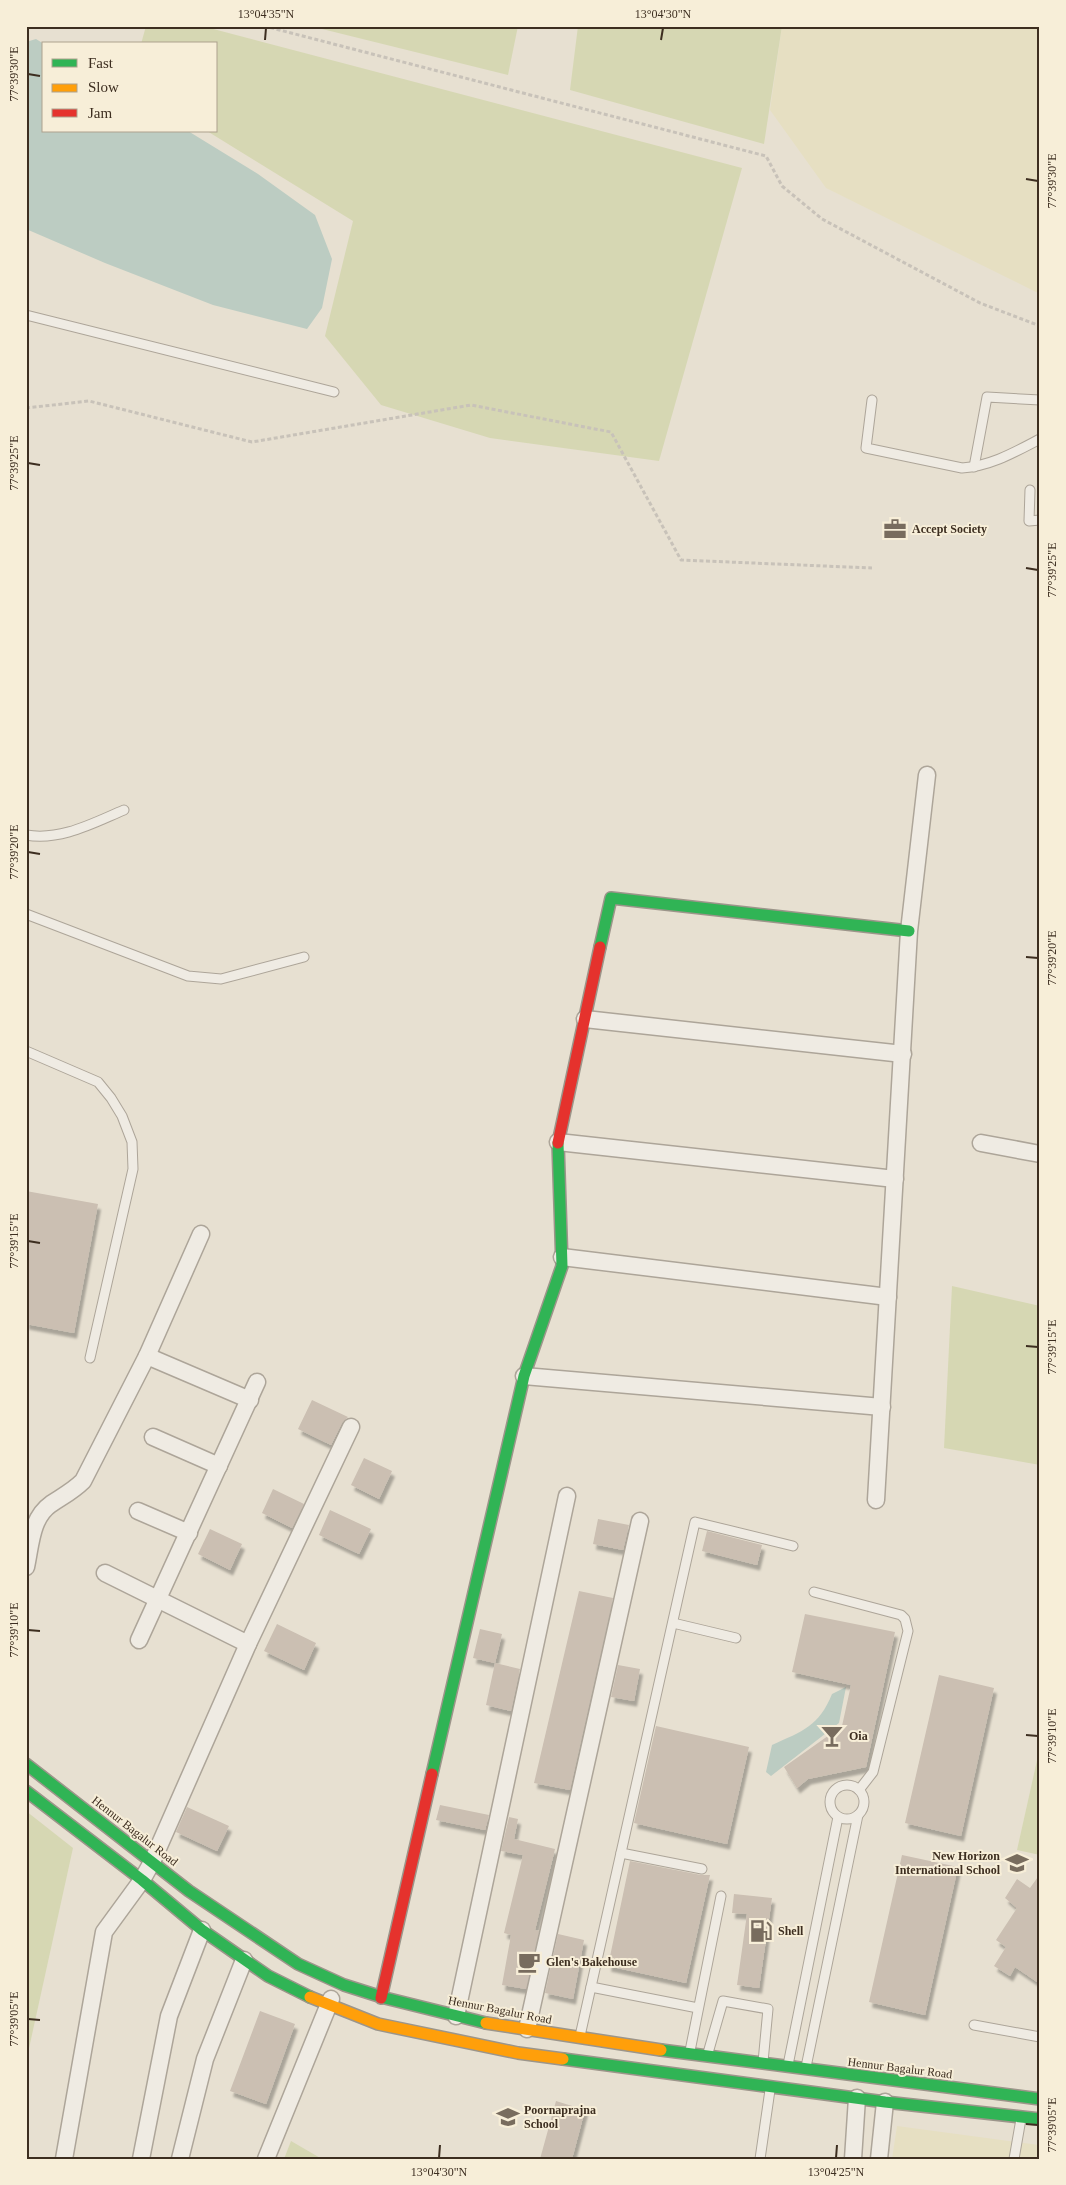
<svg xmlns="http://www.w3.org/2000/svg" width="1066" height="2185" viewBox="0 0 1066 2185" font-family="Georgia,serif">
<defs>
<filter id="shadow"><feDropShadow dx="3" dy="5.5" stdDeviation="1" flood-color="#0004"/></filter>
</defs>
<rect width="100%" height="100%" fill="#e7e0d1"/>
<g fill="#e6dfc2">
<polygon points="782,26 1040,26 1040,294 826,188 770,110"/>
<polygon points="897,2126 1039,2145 1036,2159 892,2159"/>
</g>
<g fill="#d6d7b3">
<polygon points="146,26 202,26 742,168 659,461 490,438 381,405 325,336 353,221 207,131 216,131 216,44 141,44"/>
<polygon points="310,26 518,26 508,75"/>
<polygon points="578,26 782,26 764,144 570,90"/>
<polygon points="952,1286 1040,1306 1040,1465 944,1448"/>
<polygon points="1040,1747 1040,1855 1017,1850"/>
<polygon points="26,1811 73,1848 26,2062"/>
<polygon points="291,2141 322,2159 284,2159"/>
</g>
<g fill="#bcccc2">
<polygon points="36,39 44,44 44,131 188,131 258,174 315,215 332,259 322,308 307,329 213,305 105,263 26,229 26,42"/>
<path d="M846,1687L839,1723L771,1776L766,1772L772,1745C803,1731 819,1726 832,1694Z"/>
</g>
<g fill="#cbbfb2" filter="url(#shadow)">
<polygon points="26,1191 98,1204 74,1333 26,1324"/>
<polygon points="312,1400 348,1417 342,1423 331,1445 298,1429"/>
<polygon points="364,1458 392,1471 379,1499 351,1485"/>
<polygon points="273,1489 304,1504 292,1528 262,1513"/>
<polygon points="330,1510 371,1529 359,1554 319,1535"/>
<polygon points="598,1519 629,1525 623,1550 593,1544"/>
<polygon points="210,1529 242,1544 230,1570 198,1554"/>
<polygon points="707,1531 762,1545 757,1565 702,1551"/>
<polygon points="579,1591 613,1598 570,1790 534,1783"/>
<polygon points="805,1614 895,1632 866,1767 808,1779 797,1788 784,1767 842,1726 851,1685 792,1672"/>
<polygon points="277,1624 316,1643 304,1670 264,1651"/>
<polygon points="480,1629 502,1634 495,1663 473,1658"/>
<polygon points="495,1663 520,1669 511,1711 486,1705"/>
<polygon points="618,1665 640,1669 634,1701 611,1697"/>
<polygon points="939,1675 994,1688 961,1836 905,1823"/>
<polygon points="656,1726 749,1747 727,1844 634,1823"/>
<polygon points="440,1805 489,1815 485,1830 436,1820"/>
<polygon points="187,1807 229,1826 217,1851 176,1832"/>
<polygon points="509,1817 518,1819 514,1839 555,1849 535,1930 539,1931 526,1989 502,1985 511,1935 504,1933 523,1855 501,1851"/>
<polygon points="902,1855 958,1867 925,2015 869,2002"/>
<polygon points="630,1861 701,1875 710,1875 686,1983 608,1966"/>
<polygon points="1040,1874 1040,1984 1015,1967 1010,1976 994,1966 1006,1947 996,1940 1017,1908 1005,1898 1017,1879 1030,1888"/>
<polygon points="734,1894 772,1898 759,1988 737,1985 747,1914 732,1913"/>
<polygon points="558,1934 584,1940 573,1999 545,1993"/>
<polygon points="260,2011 295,2024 266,2104 230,2091"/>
<polygon points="556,2101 585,2110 572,2159 540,2159"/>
</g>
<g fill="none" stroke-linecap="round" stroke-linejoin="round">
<defs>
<g id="lane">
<polyline points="26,315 334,392"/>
<path d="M872,400L866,448L962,468C991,466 1015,452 1040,439"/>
<polyline points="974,467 987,397 1040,400"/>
<polyline points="1030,490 1029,521 1040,520"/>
<path d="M26,835C61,841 93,823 124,810"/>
<polyline points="26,914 188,976 221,979 304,957"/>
<polyline points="26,1051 98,1082 111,1098 122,1116 132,1142 133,1169 90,1358"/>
<polyline points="814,1592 901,1615 905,1619 908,1631 873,1772 859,1790"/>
<polyline points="673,1623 736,1638"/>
<circle cx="847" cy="1802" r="17"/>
<polyline points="621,1853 702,1869"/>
<polyline points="591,1987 698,2008"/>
<polyline points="974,2025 1040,2037"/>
<polyline points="580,2036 695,1522 793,1546"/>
<polyline points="690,2051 721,1896"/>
<polyline points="708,2053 723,2001 768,2009 763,2062"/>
<polyline points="788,2065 838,1817"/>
<polyline points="806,2067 858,1815"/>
<polyline points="760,2159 770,2090"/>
<polyline points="1014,2159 1021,2119"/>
</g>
<g id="street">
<polyline points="585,1019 903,1054"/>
<polyline points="558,1142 895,1179"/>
<polyline points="981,1143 1040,1154"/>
<polyline points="562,1257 888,1297"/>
<polyline points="147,1356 250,1400"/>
<polyline points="524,1376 882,1407"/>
<polyline points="153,1437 219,1466"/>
<polyline points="876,1500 909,931 927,775"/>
<polyline points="138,1511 189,1533"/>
<path d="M26,1567C31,1544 31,1518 51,1504C63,1496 73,1491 83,1481L147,1356L201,1234"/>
<polyline points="105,1573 248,1644"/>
<polyline points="139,1640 257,1382"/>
<polyline points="456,2016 567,1496"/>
<polyline points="527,2029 640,1521"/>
<polyline points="64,2159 104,1932 142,1880 152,1862 248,1644 351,1427"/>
<polyline points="141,2159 169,2016 202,1930"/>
<polyline points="180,2159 205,2059 244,1960"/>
<polyline points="266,2159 331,1999"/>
<polyline points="853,2159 857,2098"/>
<polyline points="879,2159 885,2102"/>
</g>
<g id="fast">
<polyline points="600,947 611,898 909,931"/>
<polyline points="26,1764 189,1891 298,1964 344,1985 385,1998 486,2023"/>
<polyline points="432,1774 524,1376 562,1266 558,1143"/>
<polyline points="26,1791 142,1880 202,1930 268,1976 310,1997"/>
<polyline points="661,2050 1040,2099"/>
<polyline points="563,2059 885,2102 1040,2119"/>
</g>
<g id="slow">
<polyline points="310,1997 378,2024 518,2053 563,2059"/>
<polyline points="486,2023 661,2050"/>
</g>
<g id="jam">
<polyline points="558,1143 600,947"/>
<polyline points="381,1998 432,1774"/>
</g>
</defs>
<use href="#lane" stroke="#ada599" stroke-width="11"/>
<use href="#street" stroke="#ada599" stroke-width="19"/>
<use href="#fast" stroke="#9c958a" stroke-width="14"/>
<use href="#slow" stroke="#9c958a" stroke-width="14"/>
<use href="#jam" stroke="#9c958a" stroke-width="14"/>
<g stroke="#c8c2b9" stroke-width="3" stroke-dasharray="4 2.5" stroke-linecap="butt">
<polyline points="264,26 766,156 782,186 822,219 980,303 1040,326"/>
<polyline points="26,408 89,401 252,442 471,405 611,432 681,560 872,568"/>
</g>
<use href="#lane" stroke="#efebe3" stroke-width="9"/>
<use href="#street" stroke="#efebe3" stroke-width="16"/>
<use href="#fast" stroke="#30b455" stroke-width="11"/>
<use href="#slow" stroke="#ff9f0a" stroke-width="11"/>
<use href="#jam" stroke="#e5322d" stroke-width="11"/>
</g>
<path fill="none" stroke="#3d2e20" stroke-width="2" d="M265,40L266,28M661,40L663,28M28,74L40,76M1026,179L1038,181M28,463L40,465M1026,568L1038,570M28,852L40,854M1026,957L1038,958M28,1241L40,1243M1026,1346L1038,1347M28,1630L40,1631M1026,1735L1038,1736M28,2019L40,2020M1026,2124L1038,2125M439,2158L440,2145M836,2158L837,2145"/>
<defs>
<symbol id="office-bare" viewBox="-9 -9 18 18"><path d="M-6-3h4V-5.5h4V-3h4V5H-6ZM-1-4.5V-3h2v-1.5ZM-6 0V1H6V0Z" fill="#786c5e" stroke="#f7eed8" stroke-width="2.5" paint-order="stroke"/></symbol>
<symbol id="bar-bare" viewBox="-9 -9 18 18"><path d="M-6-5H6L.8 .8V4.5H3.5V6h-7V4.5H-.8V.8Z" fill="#786c5e" stroke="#f7eed8" stroke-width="2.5" paint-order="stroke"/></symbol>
<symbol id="school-bare" viewBox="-9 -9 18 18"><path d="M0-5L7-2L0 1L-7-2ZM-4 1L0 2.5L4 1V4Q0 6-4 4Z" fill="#786c5e" stroke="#f7eed8" stroke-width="2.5" paint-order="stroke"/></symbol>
<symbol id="fuel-bare" viewBox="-9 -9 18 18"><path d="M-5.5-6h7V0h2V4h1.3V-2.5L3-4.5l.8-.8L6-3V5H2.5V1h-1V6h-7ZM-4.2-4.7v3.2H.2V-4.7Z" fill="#786c5e" stroke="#f7eed8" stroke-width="2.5" paint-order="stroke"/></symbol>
<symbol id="cafe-bare" viewBox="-9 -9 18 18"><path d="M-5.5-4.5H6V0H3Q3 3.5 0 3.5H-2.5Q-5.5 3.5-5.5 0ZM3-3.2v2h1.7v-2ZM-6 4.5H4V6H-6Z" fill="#786c5e" stroke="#f7eed8" stroke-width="2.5" paint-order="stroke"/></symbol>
</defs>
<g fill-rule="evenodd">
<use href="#office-bare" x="879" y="513" width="32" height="32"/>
<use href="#bar-bare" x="816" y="1720" width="32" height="32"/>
<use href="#school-bare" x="1001" y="1847" width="32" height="32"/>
<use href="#fuel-bare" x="745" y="1915" width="32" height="32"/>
<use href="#cafe-bare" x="513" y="1946" width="32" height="32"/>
<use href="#school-bare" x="492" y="2101" width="32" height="32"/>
</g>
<g text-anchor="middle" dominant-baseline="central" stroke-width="4" stroke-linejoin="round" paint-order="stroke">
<g font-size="12" font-weight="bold" fill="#3d2e20" stroke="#f7eed8" text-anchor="start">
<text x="912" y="529">Accept Society</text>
<text x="849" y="1736">Oia</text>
<text x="1000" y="1856" text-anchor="end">New Horizon<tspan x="1000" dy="14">International School</tspan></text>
<text x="778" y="1931">Shell</text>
<text x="546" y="1962">Glen's Bakehouse</text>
<text x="524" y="2110">Poornaprajna<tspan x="524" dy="14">School</tspan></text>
</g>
<g font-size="12" fill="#3d2e20" stroke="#f7eed8">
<text transform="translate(135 1831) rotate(38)">Hennur Bagalur Road</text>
<text transform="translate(500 2010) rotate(11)">Hennur Bagalur Road</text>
<text transform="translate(900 2068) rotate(7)">Hennur Bagalur Road</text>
</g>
</g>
<rect width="1066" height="2185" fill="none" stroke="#f7eed8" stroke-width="55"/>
<rect x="42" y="42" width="175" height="90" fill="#f7eed8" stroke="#ada18e"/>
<rect x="52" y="59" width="25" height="8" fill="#30b455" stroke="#ada18e"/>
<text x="88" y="68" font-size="15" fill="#3d2e20">Fast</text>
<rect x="52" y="84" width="25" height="8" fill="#ff9f0a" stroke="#ada18e"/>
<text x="88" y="92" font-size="15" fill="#3d2e20">Slow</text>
<rect x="52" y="109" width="25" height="8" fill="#e5322d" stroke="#ada18e"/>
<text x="88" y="118" font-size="15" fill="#3d2e20">Jam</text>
<rect x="28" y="28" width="1010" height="2130" fill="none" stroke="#3d2e20" stroke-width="2"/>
<g font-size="12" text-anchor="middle" fill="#3d2e20">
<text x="266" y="18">13°04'35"N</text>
<text x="663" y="18">13°04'30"N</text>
<text transform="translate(14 74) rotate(-90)" y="4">77°39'30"E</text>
<text transform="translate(1052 181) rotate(-90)" y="4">77°39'30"E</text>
<text transform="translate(14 463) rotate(-90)" y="4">77°39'25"E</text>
<text transform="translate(1052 570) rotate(-90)" y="4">77°39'25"E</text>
<text transform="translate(14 852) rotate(-90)" y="4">77°39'20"E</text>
<text transform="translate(1052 958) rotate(-90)" y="4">77°39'20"E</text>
<text transform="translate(14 1241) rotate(-90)" y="4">77°39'15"E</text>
<text transform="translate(1052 1347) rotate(-90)" y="4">77°39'15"E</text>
<text transform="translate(14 1630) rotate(-90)" y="4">77°39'10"E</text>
<text transform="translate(1052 1736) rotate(-90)" y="4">77°39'10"E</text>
<text transform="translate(14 2019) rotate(-90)" y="4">77°39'05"E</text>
<text transform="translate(1052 2125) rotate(-90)" y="4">77°39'05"E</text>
<text x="439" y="2176">13°04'30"N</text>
<text x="836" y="2176">13°04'25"N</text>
</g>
</svg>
